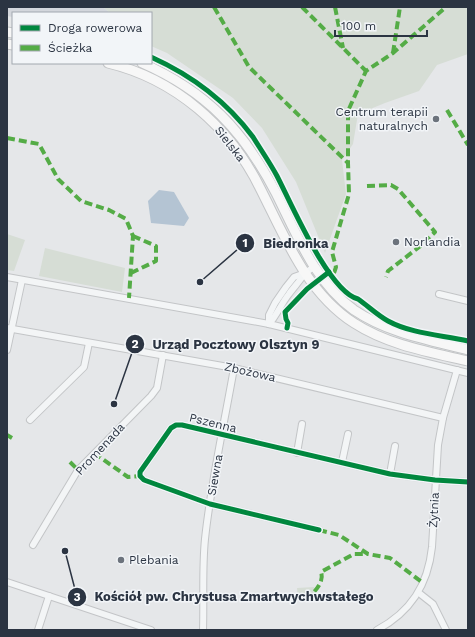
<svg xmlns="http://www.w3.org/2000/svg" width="475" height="637" viewBox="0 0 475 637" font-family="'Work Sans',sans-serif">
<rect width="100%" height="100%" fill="#e5e7e9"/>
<polygon fill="#d3d6dc" points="7,7 103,7 110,13 13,13 13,17 7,16"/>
<g fill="#d6ddd5">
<polygon points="103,7 468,7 468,54 437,65 419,91 385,103 358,114 353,144 342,160 346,194 325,253 296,182 262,128 233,98 167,53 151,46 151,13 110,13"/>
<polygon points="7,234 25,240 14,271 7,270"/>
<polygon points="45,248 125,268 122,292 39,276"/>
<polygon points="314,587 316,599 298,600 297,588"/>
</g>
<polygon fill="#b4c4d3" points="159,190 174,192 189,218 184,226 151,223 148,201"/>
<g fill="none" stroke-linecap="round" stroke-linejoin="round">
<defs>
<g id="minor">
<polyline points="7,277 269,324 468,373"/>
<polyline points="439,294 468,301"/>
<polyline points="269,324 269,315 275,303 286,287 294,277 305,273 314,267"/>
<path d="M269,324C277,315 281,304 289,294C294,287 300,281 305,273"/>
<polyline points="7,328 234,368 443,418"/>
<polyline points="7,350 22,280"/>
<polyline points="30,420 84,367 89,343"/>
<polyline points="297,453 302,424"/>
<polyline points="342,462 348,434"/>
<polyline points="390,474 395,446"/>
<polyline points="319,530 210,504 144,480 140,476 140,472 171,428 176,425 182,425 390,474 435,480 468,482"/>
<polyline points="33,545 78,470 151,396 157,388 163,355"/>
<polyline points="7,582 151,630"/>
<polyline points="419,593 433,604 446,630"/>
<polyline points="38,630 49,596"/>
<path d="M203,630C204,600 202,569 205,539C211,482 224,425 234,368"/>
<path d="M377,630C411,612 428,585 432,547L438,445L443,418L457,370"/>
</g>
<g id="secondary">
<polyline points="7,32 13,33"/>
<polyline points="7,44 13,45"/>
<path d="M108,63C175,79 230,127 260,188C285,237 306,292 354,323C388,345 429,352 468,361"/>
<path d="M142,63C206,91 244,131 276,193C297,235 315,282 354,310C388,333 429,340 468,350"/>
</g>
</defs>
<use href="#minor" stroke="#c3c5c7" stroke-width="8"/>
<use href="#secondary" stroke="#c3c5c7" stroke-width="11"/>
<use href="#minor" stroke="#f3f5f6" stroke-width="6"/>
<use href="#secondary" stroke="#f7f7f7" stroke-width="9"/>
<g stroke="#54ac46" stroke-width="4" stroke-dasharray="8 4" stroke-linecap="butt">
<polyline points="214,7 249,67 348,163"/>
<polyline points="302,7 366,71"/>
<polyline points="335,7 343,48"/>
<polyline points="393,53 400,7"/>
<polyline points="447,110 468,145"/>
<polyline points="7,138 39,144 58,179 81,201 109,210 126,219 133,236 129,298"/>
<polyline points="367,186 391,185 398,189 435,232 423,244 388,271 386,277"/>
<polyline points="131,273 156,261 156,246 133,236"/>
<polyline points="334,273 336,267 332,252 349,194 348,163 348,111 366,71 393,53 446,7"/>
<polyline points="7,435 12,438"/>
<polyline points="94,453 128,477 140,476"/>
<polyline points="70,462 78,470"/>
<polyline points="319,530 339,535 368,554 390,558 423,583"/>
<path d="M306,600C313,593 325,583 321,572L354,554H368"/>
</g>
<defs>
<g id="cycleway">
<path d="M151,57C191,75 227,102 253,137C261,150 270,163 277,176C291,203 329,292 358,299C368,306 377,315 388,321C412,334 442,335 468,341"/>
<polyline points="287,328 288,323 286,319 285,312 307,289 329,272"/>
<polyline points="319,530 210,504 144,480 140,476 140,472 171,428 176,425 182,425 390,474 435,480 468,482"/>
</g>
</defs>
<use href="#cycleway" stroke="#f2f5f8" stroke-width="8"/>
<use href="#cycleway" stroke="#00873e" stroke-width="5"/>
</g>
<g fill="#6c737c" stroke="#f2f5f8" stroke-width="1.5">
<circle cx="436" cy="119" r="4"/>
<circle cx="396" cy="242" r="4"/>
<circle cx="121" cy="560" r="4"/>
</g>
<g text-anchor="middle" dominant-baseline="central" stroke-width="3" stroke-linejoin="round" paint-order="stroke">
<g font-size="12" fill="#2b3442" stroke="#f2f5f8" text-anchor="start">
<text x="428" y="112" text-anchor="end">Centrum terapii<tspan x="428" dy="14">naturalnych</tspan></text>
<text x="404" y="242">Norlandia</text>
<text x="129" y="560">Plebania</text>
</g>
<g font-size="12" fill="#2b3442" stroke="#f2f5f8">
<text transform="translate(230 144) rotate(52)">Sielska</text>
<text transform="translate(250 372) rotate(13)">Zbożowa</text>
<text transform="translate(213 423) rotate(14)">Pszenna</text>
<text transform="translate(100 449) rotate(-47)">Promenada</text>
<text transform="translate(215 475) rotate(-80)">Siewna</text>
<text transform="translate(434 510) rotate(-87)">Żytnia</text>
</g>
</g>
<path fill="none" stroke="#2b3442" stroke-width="1.5" d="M200 282L245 243M114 404L135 344M65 551L77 597"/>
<g fill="#2b3442" stroke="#f2f5f8" stroke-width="1.5">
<circle cx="200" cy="282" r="4"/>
<circle cx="114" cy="404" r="4"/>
<circle cx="65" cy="551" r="4"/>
<circle cx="245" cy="243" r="10"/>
<circle cx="135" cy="344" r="10"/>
<circle cx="77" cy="597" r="10"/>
</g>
<g font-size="12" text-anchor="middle" font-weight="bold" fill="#fff">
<text x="245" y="247">1</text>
<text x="135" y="348">2</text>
<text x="77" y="601">3</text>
</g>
<g font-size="13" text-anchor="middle" font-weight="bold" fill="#2b3442" stroke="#f2f5f8" stroke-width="3" stroke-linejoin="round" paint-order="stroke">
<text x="296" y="248">Biedronka</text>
<text x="236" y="349">Urząd Pocztowy Olsztyn 9</text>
<text x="234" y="601">Kościół pw. Chrystusa Zmartwychwstałego</text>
</g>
<rect width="475" height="637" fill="none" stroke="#2b3442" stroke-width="16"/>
<rect x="12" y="12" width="140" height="52" fill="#f2f5f8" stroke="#a2a8af"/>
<rect x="20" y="25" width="20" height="6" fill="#00873e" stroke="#a2a8af"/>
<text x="48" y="32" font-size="12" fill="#2b3442">Droga rowerowa</text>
<rect x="20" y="45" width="20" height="6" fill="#54ac46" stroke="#a2a8af"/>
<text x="48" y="52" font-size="12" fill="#2b3442">Ścieżka</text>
<path d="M335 30v6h92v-6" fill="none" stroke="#2b3442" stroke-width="2"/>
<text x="341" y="30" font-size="12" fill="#2b3442" stroke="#f2f5f8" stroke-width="3" paint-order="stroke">100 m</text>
</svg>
